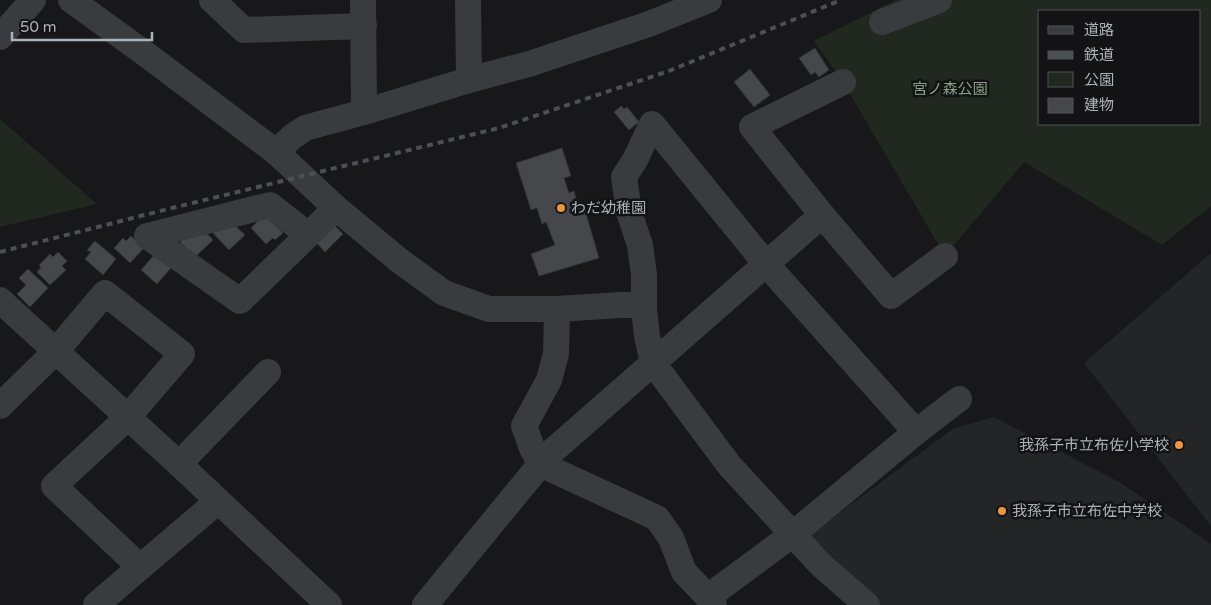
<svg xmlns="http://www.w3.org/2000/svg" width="1211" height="605" viewBox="0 0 1211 605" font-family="'Varela Round','Noto Sans JP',sans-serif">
<rect width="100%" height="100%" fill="#18181a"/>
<g fill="#242527">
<polygon points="1211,253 1211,526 1084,363"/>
<polygon points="994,417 1121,483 1211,544 1211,605 878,605 806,538 954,428"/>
</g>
<g fill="#202820" fill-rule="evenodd">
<path d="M896,0H1211V206L1162,245L1024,162L945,256L843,82L814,41ZM1040,11H1200V124H1040Z"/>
<polygon points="0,119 97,204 0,227"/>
</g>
<g fill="#45474a" stroke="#323336">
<polygon points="815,48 829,70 819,77 815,72 811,75 799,58"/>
<polygon points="750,69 770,95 754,107 734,82"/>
<polygon points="621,106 624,109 627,107 639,122 629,130 614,112"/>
<polygon points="562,148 571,176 564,178 569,193 574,191 579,209 584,207 599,258 539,276 531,254 555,245 546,222 542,224 537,208 531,210 516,163"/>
<polygon points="265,214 283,233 275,240 273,238 266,244 251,228"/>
<polygon points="230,221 245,235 229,250 211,231"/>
<polygon points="332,223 343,234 325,252 314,240"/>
<polygon points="202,228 213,240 194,258 180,242 190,233"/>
<polygon points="131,236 144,248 130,263 114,248 123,238 126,241"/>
<polygon points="95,241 116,259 103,275 85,259 91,252 87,250"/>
<polygon points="58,252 67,261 62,266 66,270 50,285 37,272 41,267 39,265 50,254 53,257"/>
<polygon points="155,254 171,268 157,284 141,270"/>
<polygon points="28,269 48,288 30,307 17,294 26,285 19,278"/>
</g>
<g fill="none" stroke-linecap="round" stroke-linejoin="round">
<g stroke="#393b3f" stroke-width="26">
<polyline points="71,0 147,55 276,152 336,208 400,261 444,293 489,309 557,309 621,305 644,305"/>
<polyline points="212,0 244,30 364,26"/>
<polyline points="363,0 364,112"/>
<polyline points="468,0 469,80"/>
<polyline points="882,22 939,0"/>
<polyline points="0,37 33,0"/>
<polyline points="276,152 292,137 305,128 364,112 469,80 529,64 649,24 709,0"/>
<polyline points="822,215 752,127 843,82"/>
<polyline points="308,235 270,205 147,236 240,301 336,208"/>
<polyline points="0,300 179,464 329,605"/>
<polyline points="557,309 556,354 549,380 524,426 532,448 540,464 657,518 671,538 684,572 708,597"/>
<polyline points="0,406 56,351 105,293 182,354 128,417 54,486 140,567"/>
<polyline points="179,464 268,372"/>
<polyline points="96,605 218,501"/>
<polyline points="425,605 548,455 822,215 891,296 945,256"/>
<polyline points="714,605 708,597 793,534 916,432 959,399"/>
<polyline points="867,605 821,565 729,465 653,363 647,336 644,310 644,275 640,245 629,212 624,177 635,160 652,124 766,264 916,432"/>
</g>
<polyline stroke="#4c4f54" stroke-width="4" stroke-dasharray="6 5" stroke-linecap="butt" points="0,252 168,209 499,128 669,71 841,0"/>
</g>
<g fill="#ea9740" stroke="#131315" stroke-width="2">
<circle cx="561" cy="208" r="5"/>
<circle cx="1179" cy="445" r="5"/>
<circle cx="1002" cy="511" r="5"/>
</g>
<g text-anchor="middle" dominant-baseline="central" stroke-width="5" stroke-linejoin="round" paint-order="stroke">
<g font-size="15" fill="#86a383" stroke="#131315">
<text x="950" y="89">宮ノ森公園</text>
</g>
<g font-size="15" fill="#abb2b9" stroke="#131315" text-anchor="start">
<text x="571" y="208">わだ幼稚園</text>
<text x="1169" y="445" text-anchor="end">我孫子市立布佐小学校</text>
<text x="1012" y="511">我孫子市立布佐中学校</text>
</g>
</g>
<rect x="1038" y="10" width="162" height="115" fill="#131315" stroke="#505357"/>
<rect x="1048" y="26" width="25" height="8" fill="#393b3f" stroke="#505357"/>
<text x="1084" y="35" font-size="15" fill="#abb2b9">道路</text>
<rect x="1048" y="51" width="25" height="8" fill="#4c4f54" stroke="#505357"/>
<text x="1084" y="60" font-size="15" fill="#abb2b9">鉄道</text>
<rect x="1048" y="72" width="25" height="15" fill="#202820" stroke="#505357"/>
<text x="1084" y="85" font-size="15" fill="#abb2b9">公園</text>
<rect x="1048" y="98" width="25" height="15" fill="#45474a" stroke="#505357"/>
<text x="1084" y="110" font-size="15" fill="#abb2b9">建物</text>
<path d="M12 32v8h140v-8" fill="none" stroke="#abb2b9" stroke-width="2.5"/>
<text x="20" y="32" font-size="15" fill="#abb2b9" stroke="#131315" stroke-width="4" paint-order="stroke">50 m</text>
</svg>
